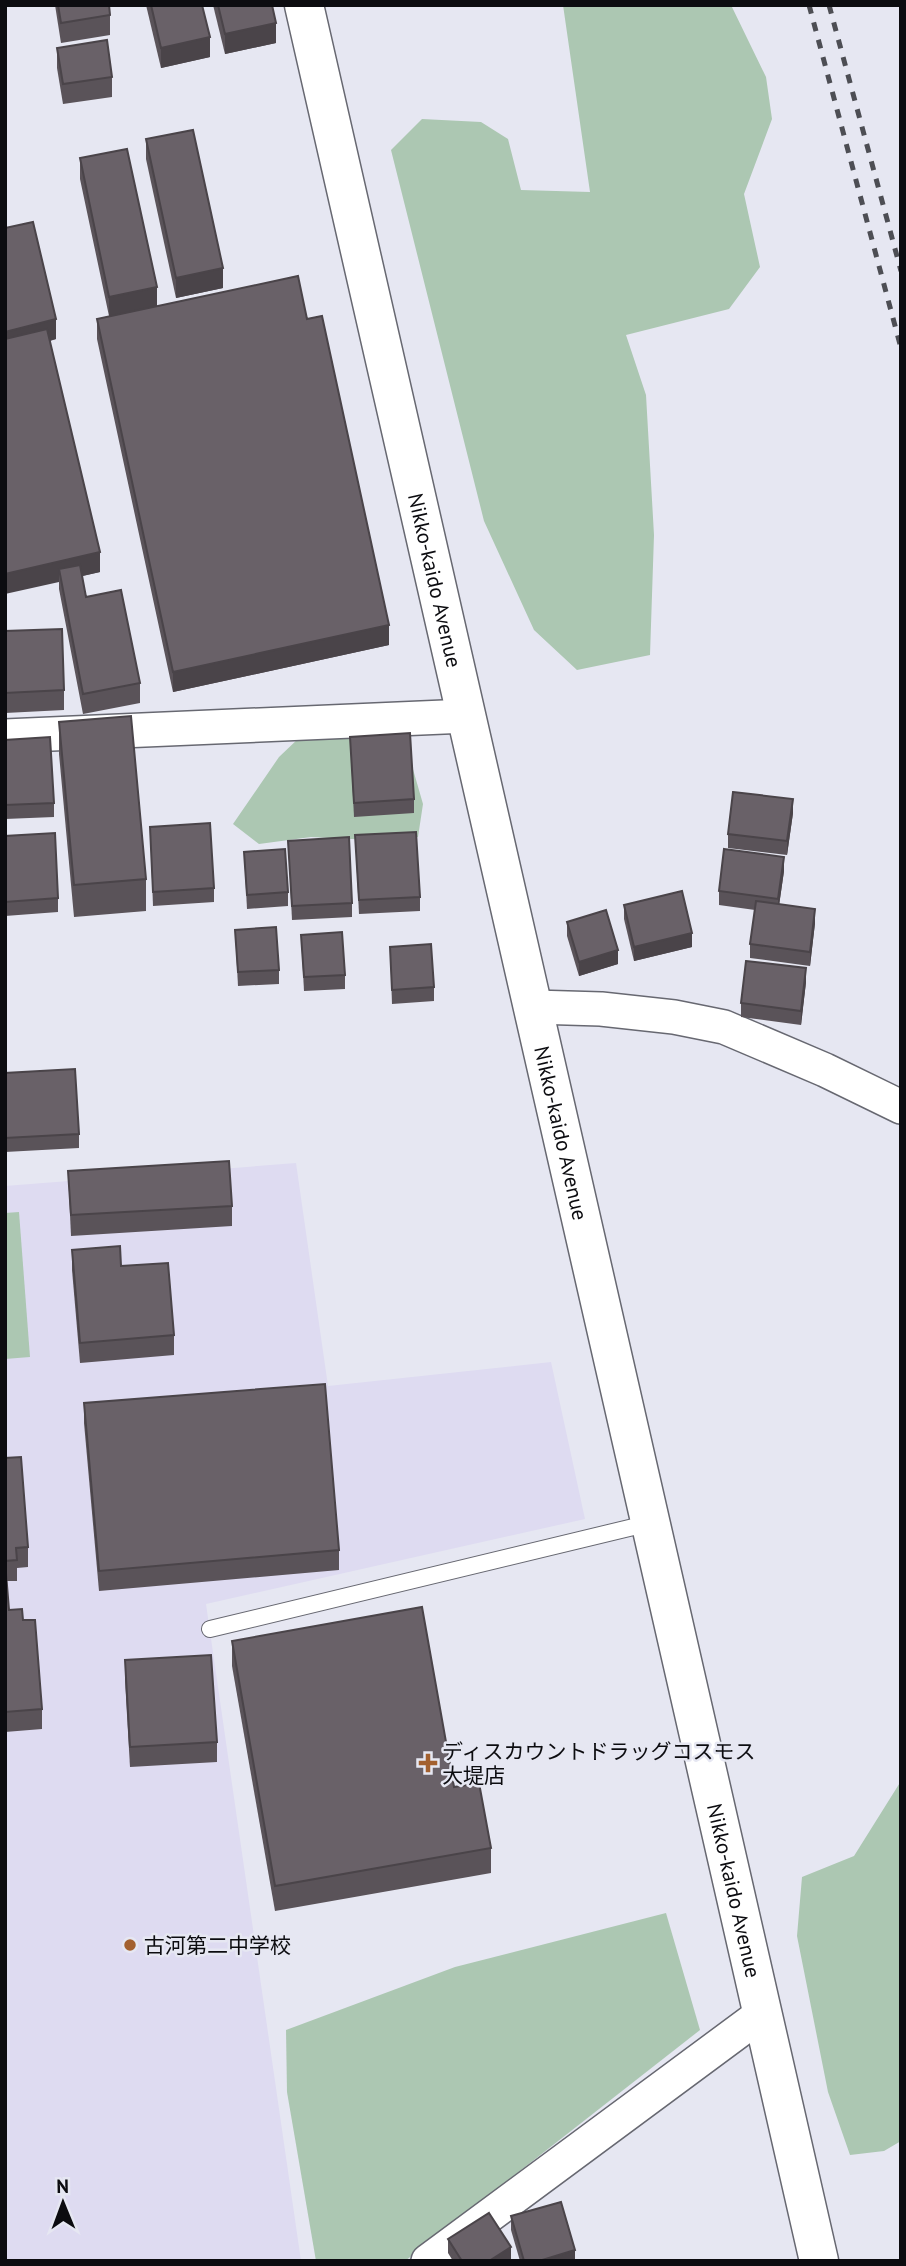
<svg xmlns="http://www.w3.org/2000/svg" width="906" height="2266" viewBox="0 0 906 2266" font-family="'PT Sans','Noto Sans JP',sans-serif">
<rect width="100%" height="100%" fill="#e6e7f2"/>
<polygon fill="#dedbf1" points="296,1163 328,1386 551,1362 585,1519 206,1604 301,2261 5,2261 5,1186"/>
<g fill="#acc7b2">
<polygon points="563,5 731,5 766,77 772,119 744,194 760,267 729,309 626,335 646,395 654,535 650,655 577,670 534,630 484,521 391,150 422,119 481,122 508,139 521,190 590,192"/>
<polygon points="402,731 423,804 418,837 372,840 311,837 259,844 233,824 279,757 300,737"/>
<polygon points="19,1212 30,1357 5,1359 5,1213"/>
<polygon points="901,1781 901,2141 884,2151 850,2155 828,2092 797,1936 802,1877 854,1856"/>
<polygon points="666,1913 700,2030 405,2261 316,2261 287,2092 286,2030 455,1967"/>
</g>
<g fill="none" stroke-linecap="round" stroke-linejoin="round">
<defs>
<polyline id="lane" points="210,1629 650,1523"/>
<g id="street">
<polyline points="5,736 467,716"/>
<polyline points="534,1007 601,1009 674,1017 724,1027 825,1070 901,1107"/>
<polyline points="428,2261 763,2013"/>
</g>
<g id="secondary">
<path id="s1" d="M304,5L819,2261"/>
</g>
</defs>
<use href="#lane" stroke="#676871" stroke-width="18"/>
<use href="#street" stroke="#676871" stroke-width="36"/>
<use href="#secondary" stroke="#676871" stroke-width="41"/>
<use href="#lane" stroke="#fff" stroke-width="16"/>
<use href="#street" stroke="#fff" stroke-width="33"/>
<use href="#secondary" stroke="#fff" stroke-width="38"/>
<g stroke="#4d4e54" stroke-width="5" stroke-dasharray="9 9" stroke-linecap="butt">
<polyline points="809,5 901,348"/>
<polyline points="829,5 901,271"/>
</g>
</g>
<g fill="#5a5359">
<polygon points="55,5 109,5 110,15 110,35 61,43"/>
<polygon points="146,5 202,5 210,57 161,68"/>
<polygon points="213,5 272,5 276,43 225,54"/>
<polygon points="57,48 112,77 112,97 63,104 57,68"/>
<polygon points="146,139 223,288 176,298 146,159"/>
<polygon points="80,158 157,306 307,319 389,645 173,692 97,339 97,319 109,316 80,179"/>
<polygon points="5,228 56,339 50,341 100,572 82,576 86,597 140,683 140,703 83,714 59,589 59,582"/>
<polygon points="5,631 64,690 64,710 5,713"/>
<polygon points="59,722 146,879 146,911 74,917 59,754"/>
<polygon points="350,737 414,799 414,813 354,817"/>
<polygon points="5,740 54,803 54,817 5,819"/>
<polygon points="793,813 787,855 728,848 728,834"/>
<polygon points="150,827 214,888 214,902 153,906"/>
<polygon points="355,835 420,897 420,911 359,914"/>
<polygon points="5,836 58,898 58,912 5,916"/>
<polygon points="288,841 352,903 352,917 292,920"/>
<polygon points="244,852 288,892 288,906 247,909"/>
<polygon points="784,871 779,905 815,923 810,966 750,958 750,944 755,910 719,905 719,891"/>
<polygon points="624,905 692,947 634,961 624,919"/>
<polygon points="567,922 618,964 579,976 567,936"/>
<polygon points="235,930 279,970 279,984 238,986"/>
<polygon points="301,935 345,975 345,989 304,991"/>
<polygon points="390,947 434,987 434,1001 392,1004"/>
<polygon points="806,982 801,1025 741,1017 741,1003"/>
<polygon points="5,1073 79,1134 79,1148 5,1152"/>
<polygon points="68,1171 232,1206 232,1226 71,1236"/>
<polygon points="72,1250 121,1266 174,1335 174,1355 80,1363 72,1270"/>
<polygon points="84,1403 339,1550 339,1570 99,1591 84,1423"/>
<polygon points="5,1458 28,1547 28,1567 17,1568 17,1581 7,1581 9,1610 23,1620 42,1709 42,1729 5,1732"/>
<polygon points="232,1641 454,1787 491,1848 491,1873 275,1911 232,1666"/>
<polygon points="125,1660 217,1742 217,1762 130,1767 125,1680"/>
<polygon points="511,2216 575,2261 520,2261 511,2230"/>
<polygon points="448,2239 511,2261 453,2261 448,2253"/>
</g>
<g fill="#4a4449">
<polygon points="276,23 276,43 225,54 225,34"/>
<polygon points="210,37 210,57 161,68 161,48"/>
<polygon points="223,268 223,288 176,298 176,278"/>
<polygon points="157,287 157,307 109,317 109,297"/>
<polygon points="56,319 56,339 5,352 5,332"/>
<polygon points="100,552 100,572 61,581 59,569 59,582 5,594 5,574"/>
<polygon points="389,625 389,645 173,692 173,672"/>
<polygon points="793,799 793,813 787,855 787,841"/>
<polygon points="784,857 784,871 778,913 778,899"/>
<polygon points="815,909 815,923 810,966 810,952"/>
<polygon points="692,933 692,947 634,961 634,947"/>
<polygon points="618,950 618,964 579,976 579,962"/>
<polygon points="806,968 806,982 801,1025 801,1011"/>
<polygon points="511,2247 511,2261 489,2261"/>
<polygon points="575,2250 575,2261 539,2261"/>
</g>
<g fill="#696168" stroke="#4a4449" stroke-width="2">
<polygon points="58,5 109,5 110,15 61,23"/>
<polygon points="151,5 202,5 210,37 161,48"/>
<polygon points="218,5 272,5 276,23 225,34"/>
<polygon points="107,40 112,77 63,84 57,48"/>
<polygon points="193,130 223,268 176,278 146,139"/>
<polygon points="127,149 157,287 109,297 80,158"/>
<polygon points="33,222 56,319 5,332 5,228"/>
<polygon points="298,276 307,319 322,316 389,625 173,672 97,319"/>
<polygon points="47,329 100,552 5,574 5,339"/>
<polygon points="80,565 86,597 121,590 140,683 83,694 59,569"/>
<polygon points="62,629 64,690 5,693 5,631"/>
<polygon points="131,716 146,879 74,885 59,722"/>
<polygon points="410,733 414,799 354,803 350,737"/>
<polygon points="50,737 54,803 5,805 5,740"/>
<polygon points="733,792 793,799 787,841 728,834"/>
<polygon points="210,823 214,888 153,892 150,827"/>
<polygon points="416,832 420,897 359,900 355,835"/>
<polygon points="55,833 58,898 5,902 5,836"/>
<polygon points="349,837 352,903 292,906 288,841"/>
<polygon points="285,849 288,892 247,895 244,852"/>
<polygon points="724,849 784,857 778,899 719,891"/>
<polygon points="682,891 692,933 634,947 624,905"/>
<polygon points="756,901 815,909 810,952 750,944"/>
<polygon points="606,910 618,950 579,962 567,922"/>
<polygon points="276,927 279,970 238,972 235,930"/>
<polygon points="342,932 345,975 304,977 301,935"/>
<polygon points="431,944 434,987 392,990 390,947"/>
<polygon points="746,961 806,968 801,1011 741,1003"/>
<polygon points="75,1069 79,1134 5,1138 5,1073"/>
<polygon points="229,1161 232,1206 71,1215 68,1171"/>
<polygon points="120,1246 121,1266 168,1263 174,1335 80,1343 72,1250"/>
<polygon points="325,1384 339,1550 99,1571 84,1403"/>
<polygon points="21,1457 28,1547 16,1548 17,1560 5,1561 9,1610 22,1609 23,1620 35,1620 42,1709 5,1712 5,1458"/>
<polygon points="422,1607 454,1787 479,1783 491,1848 275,1886 232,1641"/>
<polygon points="211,1655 217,1742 130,1747 125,1660"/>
<polygon points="561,2202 575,2250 539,2261 524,2261 511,2216"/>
<polygon points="489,2213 511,2247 489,2261 462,2261 448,2239"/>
</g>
<g fill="#a3602f" stroke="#e6e7f2" stroke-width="2.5">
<path d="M424.5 1752.5h7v7h7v7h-7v7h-7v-7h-7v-7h7z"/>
<circle cx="130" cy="1945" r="7"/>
</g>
<g text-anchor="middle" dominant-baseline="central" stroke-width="5" stroke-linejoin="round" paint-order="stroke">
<g font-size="21" fill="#0c0c10" stroke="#e6e7f2">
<text stroke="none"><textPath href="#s1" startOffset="590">Nikko-kaido Avenue</textPath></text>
<text stroke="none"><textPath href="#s1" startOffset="1157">Nikko-kaido Avenue</textPath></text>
<text stroke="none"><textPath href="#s1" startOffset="1934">Nikko-kaido Avenue</textPath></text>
</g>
<g font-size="21" fill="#0c0c10" stroke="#e6e7f2" text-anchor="start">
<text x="442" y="1751">ディスカウントドラッグコスモス<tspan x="442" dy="24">大堤店</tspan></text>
<text x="144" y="1945">古河第二中学校</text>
</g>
</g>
<rect width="906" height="2266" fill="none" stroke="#0c0c10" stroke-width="14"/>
<g transform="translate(63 2203) rotate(359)" stroke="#e6e7f2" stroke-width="5" paint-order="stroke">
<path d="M0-5L12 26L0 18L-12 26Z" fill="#0c0c10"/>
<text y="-10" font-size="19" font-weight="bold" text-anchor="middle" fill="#0c0c10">N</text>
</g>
</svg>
